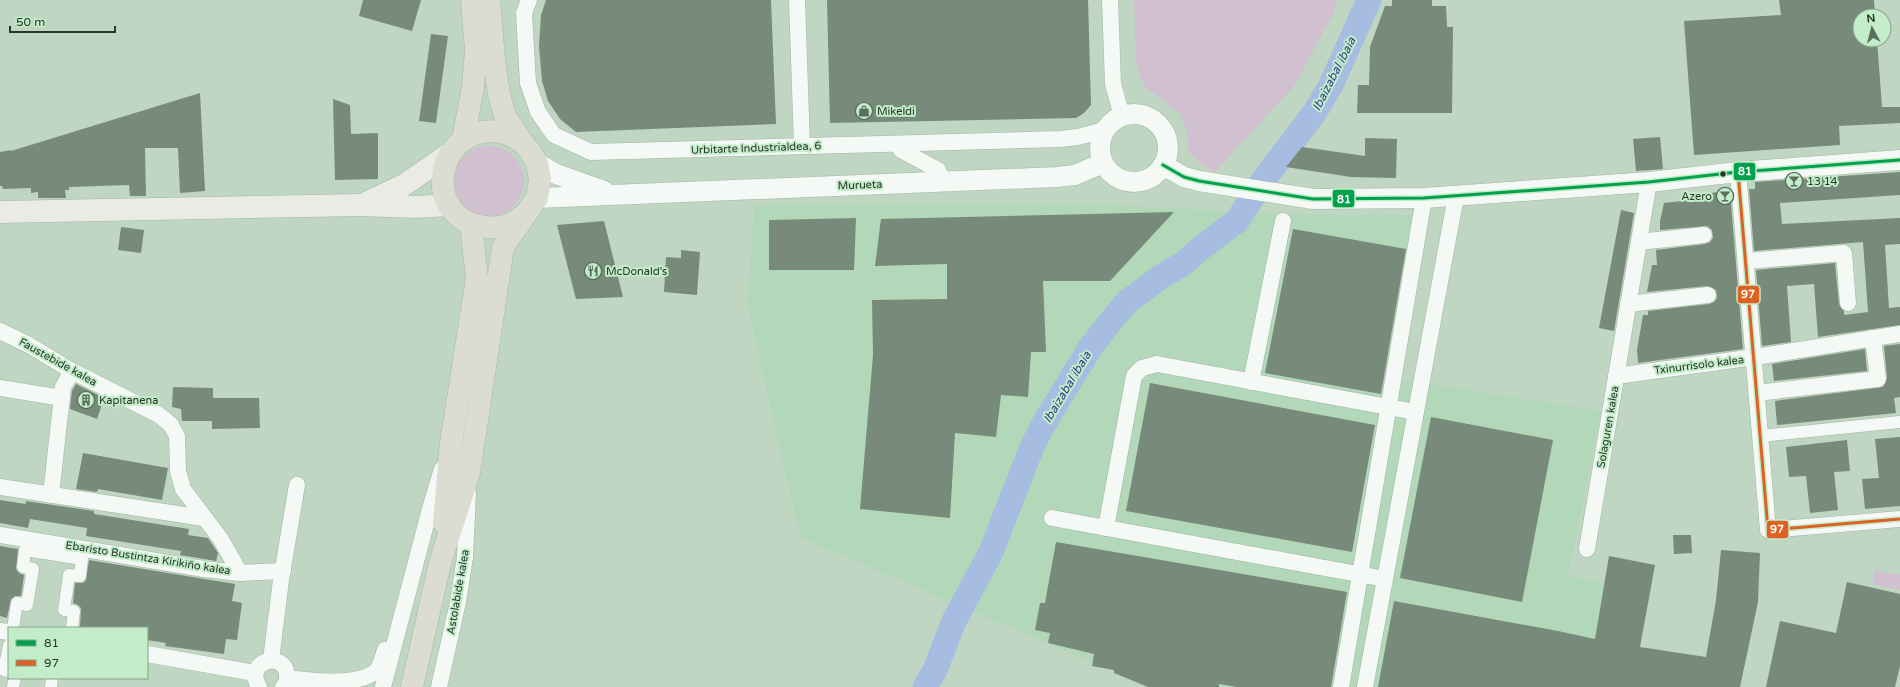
<svg xmlns="http://www.w3.org/2000/svg" width="1900" height="687" viewBox="0 0 1900 687" font-family="'Varela Round',sans-serif">
<rect width="100%" height="100%" fill="#bfd6c2"/>
<polygon fill="#b3d8b9" points="1093,204 1283,214 1419,215 1389,377 1601,411 1568,576 1605,583 1586,687 1149,687 800,537 747,303 755,205"/>
<g fill="#d1c1d0">
<polygon points="1134,0 1337,0 1333,15 1294,86 1215,172 1202,165 1189,152 1187,133 1180,114 1145,87 1136,65"/>
<circle cx="489" cy="181" r="35"/>
<polygon points="1875,570 1900,575 1900,590 1872,584"/>
</g>
<g fill="none" stroke-linecap="round" stroke-linejoin="round">
<polyline stroke="#a6bce1" stroke-width="25" points="925,687 935,670 954,621 991,552 1031,449 1043,425 1090,348 1110,322 1127,302 1162,276 1184,263 1202,247 1237,221 1262,182 1315,112 1331,85 1369,0"/>
</g>
<g fill="#788a7a">
<polygon points="363,0 421,0 412,31 359,16"/>
<polygon points="546,0 771,0 776,124 576,132 560,119 548,101 542,81 539,46 541,15"/>
<polygon points="827,0 1088,0 1091,105 1084,113 1076,118 830,123"/>
<polygon points="1392,0 1432,0 1432,6 1446,6 1447,27 1453,27 1452,113 1357,113 1358,85 1369,85 1370,47 1385,6 1392,6"/>
<polygon points="1779,0 1874,0 1875,16 1860,16 1860,40 1877,40 1882,107 1900,107 1900,123 1839,126 1840,145 1694,155 1684,21 1781,15"/>
<polygon points="431,34 448,36 436,123 419,121"/>
<polygon points="200,93 205,191 180,193 178,148 145,148 146,196 130,196 129,185 69,187 69,190 65,190 66,198 38,198 38,192 31,193 31,188 3,189 2,186 0,186 0,152 11,150 11,151"/>
<polygon points="333,99 350,105 351,134 378,133 378,179 335,180"/>
<polygon points="1660,137 1663,169 1636,171 1633,139"/>
<polygon points="1365,138 1397,139 1396,178 1351,177 1286,167 1302,147 1365,156"/>
<polygon points="1900,172 1900,195 1780,203 1782,224 1900,218 1900,244 1885,245 1889,308 1900,307 1900,325 1818,337 1814,284 1787,286 1791,342 1762,346 1756,270 1835,263 1839,304 1844,311 1844,315 1868,312 1863,242 1754,251 1749,189 1755,189 1755,182"/>
<polygon points="1730,191 1743,349 1638,363 1637,350 1643,315 1648,315 1648,311 1709,304 1714,302 1717,298 1716,290 1707,286 1647,292 1652,265 1657,265 1656,250 1705,244 1710,242 1713,238 1712,230 1707,226 1660,230 1660,221 1664,203 1710,198 1710,193"/>
<polygon points="1621,210 1634,213 1614,331 1599,328"/>
<polygon points="1174,212 1110,281 1043,281 1046,352 1031,352 1028,397 1001,395 996,437 955,433 950,518 860,509 873,355 872,300 947,299 947,264 875,266 881,219"/>
<polygon points="856,218 854,270 769,270 769,220"/>
<polygon points="604,221 623,297 576,299 557,225"/>
<polygon points="121,227 144,230 141,253 118,250"/>
<polygon points="1293,229 1406,249 1381,394 1265,373"/>
<polygon points="681,250 700,252 697,295 664,292 666,257 681,258"/>
<polygon points="1900,344 1900,397 1894,398 1896,413 1777,425 1775,401 1883,387 1887,378 1884,346"/>
<polygon points="1865,349 1867,371 1774,381 1772,364"/>
<polygon points="1150,383 1375,425 1352,552 1126,511"/>
<polygon points="76,384 104,398 97,419 70,409 72,391"/>
<polygon points="173,387 213,388 213,398 259,398 260,428 212,429 212,421 182,421 181,409 172,407"/>
<polygon points="1431,417 1553,440 1522,602 1400,578"/>
<polygon points="1900,437 1900,506 1865,509 1862,479 1879,478 1875,439"/>
<polygon points="1847,440 1850,471 1834,472 1838,510 1810,513 1806,476 1789,477 1786,447"/>
<polygon points="83,453 168,468 162,500 98,489 97,492 76,489"/>
<polygon points="0,500 26,504 26,501 94,511 94,514 189,529 188,535 208,538 218,553 216,561 180,555 181,551 86,536 87,528 30,519 28,528 0,523"/>
<polygon points="1673,535 1691,535 1692,553 1674,554"/>
<polygon points="1056,542 1347,592 1331,687 1237,687 1219,684 1219,687 1148,687 1114,673 1114,670 1092,666 1094,654 1048,643 1050,633 1035,630 1040,603 1045,603"/>
<polygon points="0,546 18,549 16,569 19,573 24,575 21,596 15,596 11,599 7,618 0,616"/>
<polygon points="1721,550 1760,553 1758,602 1740,687 1378,687 1394,601 1558,631 1595,639 1609,556 1655,565 1640,647 1706,657 1716,600"/>
<polygon points="89,560 235,584 232,601 242,603 237,640 226,639 224,654 165,646 166,643 147,640 147,628 80,628 81,608 78,605 73,603 75,583 83,583 86,580"/>
<polygon points="1847,582 1900,594 1900,666 1895,687 1766,687 1780,621 1836,633"/>
</g>
<g fill="none" stroke-linecap="round" stroke-linejoin="round">
<defs>
<g id="pedestrian">
<polyline points="1761,436 1900,422"/>
<polyline points="13,628 17,603 27,605 33,569 23,567 25,550 82,559 80,576 69,575 64,610 74,611 72,628"/>
<polyline points="9,645 4,670 9,671"/>
<polyline points="13,687 15,678"/>
<polyline points="51,687 52,678"/>
</g>
<g id="minor">
<polyline points="529,0 524,13 528,83 538,112 554,135 591,152 1060,139 1078,137 1104,130"/>
<polyline points="797,0 802,146"/>
<polyline points="1110,0 1113,84 1122,116"/>
<polyline points="897,144 901,150 938,170 943,181"/>
<polyline points="1738,172 1768,530 1900,519"/>
<polyline points="1639,242 1704,235"/>
<polyline points="1746,261 1844,253 1848,303"/>
<polyline points="1628,304 1708,295"/>
<polyline points="0,331 29,345 72,371 159,415 171,425 177,436 178,471 183,489 220,538 240,573"/>
<polyline points="1616,376 1755,357 1900,334"/>
<polyline points="1251,382 1283,221"/>
<polyline points="0,388 62,398"/>
<polyline points="1757,393 1878,379 1873,338"/>
<polyline points="0,487 204,518"/>
<polyline points="51,495 63,387 72,371"/>
<polyline points="1052,518 1385,579"/>
<polyline points="1106,528 1134,376 1142,368 1157,364 1415,412"/>
<polyline points="0,535 204,569 240,573 283,571"/>
<polyline points="1587,549 1649,182"/>
<polyline points="0,631 9,632"/>
<polyline points="147,654 255,673"/>
<polyline points="271,660 281,580 297,485"/>
<path d="M287,678C309,681 361,687 377,670C381,665 383,656 385,650"/>
<path d="M259,687C243,660 285,650 287,675C288,680 286,684 283,687"/>
<polyline points="383,687 431,505 442,469"/>
<polyline points="439,687 458,602 465,557 468,493"/>
<polyline points="1341,687 1424,198"/>
<polyline points="1365,687 1456,196"/>
</g>
<g id="tertiary">
<circle cx="1134" cy="148" r="34"/>
<polyline points="537,163 556,174 604,191"/>
<polyline points="1163,165 1184,177 1199,181 1313,199 1424,198 1649,182 1738,172 1900,160"/>
<polyline points="537,198 1057,177 1075,175 1103,163"/>
</g>
<g id="secondary">
<polyline points="364,204 404,185 449,154"/>
<polyline points="0,212 361,205 416,207 449,205"/>
</g>
<g id="primary">
<polyline points="463,140 473,87 476,51 472,0"/>
<path d="M521,141C515,138 508,133 501,132C438,122 419,214 480,226C499,230 510,226 525,214"/>
<polyline points="444,523 451,443 477,278 471,225"/>
<polyline points="412,687 440,563 469,473 503,247 537,198 540,180 537,163 530,151 521,141 505,116 499,94 494,59 489,0"/>
</g>
</defs>
<use href="#pedestrian" stroke="#a2b4a4" stroke-width="13"/>
<use href="#minor" stroke="#a2b4a4" stroke-width="17"/>
<use href="#tertiary" stroke="#a2b4a4" stroke-width="21"/>
<use href="#secondary" stroke="#a2b4a4" stroke-width="23"/>
<use href="#primary" stroke="#aab6ac" stroke-width="23"/>
<use href="#pedestrian" stroke="#f5f9f6" stroke-width="12"/>
<use href="#minor" stroke="#f5f9f6" stroke-width="16"/>
<use href="#tertiary" stroke="#f5f9f6" stroke-width="20"/>
<use href="#secondary" stroke="#e9ebe4" stroke-width="22"/>
<use href="#primary" stroke="#dcddd2" stroke-width="22"/>
<defs>
<polyline id="bus-1" points="1163,165 1184,177 1199,181 1313,199 1424,198 1649,182 1738,172 1900,160"/>
<polyline id="bus-2" points="1738,172 1768,530 1900,519"/>
</defs>
<use href="#bus-1" stroke="#c3ecc9" stroke-width="6"/>
<use href="#bus-2" stroke="#c3ecc9" stroke-width="6"/>
<use href="#bus-1" stroke="#02a04f" stroke-width="3"/>
<use href="#bus-2" stroke="#de6023" stroke-width="3"/>
</g>
<defs>
<symbol id="shop-ring" viewBox="-11 -11 22 22"><circle r="9.5" fill="#c3ecc9" stroke="#5c6f5f" stroke-width="1.5"/><path d="M-5-2.5h2.3a2.7 3.5 0 0 1 5.4 0H5L5.5 6h-11ZM-1.5-2.5h3a1.5 2.3 0 0 0-3 0Z" fill="#5c6f5f"/></symbol>
<symbol id="bar-ring" viewBox="-11 -11 22 22"><circle r="9.5" fill="#c3ecc9" stroke="#5c6f5f" stroke-width="1.5"/><path d="M-6-5H6L.8 .8V4.5H3.5V6h-7V4.5H-.8V.8Z" fill="#5c6f5f"/></symbol>
<symbol id="restaurant-ring" viewBox="-11 -11 22 22"><circle r="9.5" fill="#c3ecc9" stroke="#5c6f5f" stroke-width="1.5"/><path d="M-5-6h1v4h1v-4h1v4h1v-4h1v5L-1.5 .5V6h-2V.5L-5-1ZM5-6V6H3V1.5H1.5Q1.5-4 5-6Z" fill="#5c6f5f"/></symbol>
<symbol id="building-ring" viewBox="-11 -11 22 22"><circle r="9.5" fill="#c3ecc9" stroke="#5c6f5f" stroke-width="1.5"/><path d="M-4-6H4V6H1V3H-1V6H-4ZM-2.5-4.3h1.7v1.8h-1.7ZM.8-4.3h1.7v1.8H.8ZM-2.5-1h1.7V.8h-1.7ZM.8-1h1.7V.8H.8Z" fill="#5c6f5f"/></symbol>
</defs>
<g fill-rule="evenodd">
<use href="#shop-ring" x="854" y="101" width="20" height="20"/>
<use href="#bar-ring" x="1784" y="171" width="20" height="20"/>
<use href="#bar-ring" x="1715" y="186" width="20" height="20"/>
<use href="#restaurant-ring" x="583" y="261" width="20" height="20"/>
<use href="#building-ring" x="76" y="390" width="20" height="20"/>
</g>
<circle fill="#273729" stroke="#c3ecc9" stroke-width="1.5" cx="1723" cy="174" r="3.5"/>
<g text-anchor="middle" dominant-baseline="central" stroke-width="4" stroke-linejoin="round" paint-order="stroke">
<g font-size="11" fill="#273729" stroke="#c3ecc9" text-anchor="start">
<text x="877" y="111">Mikeldi</text>
<text x="1807" y="181">13 14</text>
<text x="1712" y="196" text-anchor="end">Azero</text>
<text x="606" y="271">McDonald's</text>
<text x="99" y="400">Kapitanena</text>
</g>
<g font-size="11" fill="#273729" stroke="#c3ecc9">
<text transform="translate(756 148) rotate(-2)">Urbitarte Industrialdea, 6</text>
<text transform="translate(860 185) rotate(-2)">Murueta</text>
<text transform="translate(58 362) rotate(29)">Faustebide kalea</text>
<text transform="translate(1699 365) rotate(-7)">Txinurrisolo kalea</text>
<text transform="translate(1608 427) rotate(-80)">Solaguren kalea</text>
<text transform="translate(148 558) rotate(9)">Ebaristo Bustintza Kirikiño kalea</text>
<text transform="translate(458 592) rotate(-80)">Astolabide kalea</text>
</g>
<g font-size="12" font-style="italic" fill="#2d4088" stroke="#c3ecc9">
<text transform="translate(1334 74) rotate(-63)">Ibaizabal ibaia</text>
<text transform="translate(1067 387) rotate(-59)">Ibaizabal ibaia</text>
</g>
</g>
<g stroke="#c3ecc9" stroke-width="1.5">
<rect x="1733" y="162" width="23" height="19" rx="4" fill="#02a04f"/>
<rect x="1332" y="189" width="23" height="19" rx="4" fill="#02a04f"/>
<rect x="1737" y="285" width="23" height="19" rx="4" fill="#de6023"/>
<rect x="1766" y="520" width="23" height="19" rx="4" fill="#de6023"/>
</g>
<g font-size="11" text-anchor="middle" font-weight="bold" fill="#fff">
<text x="1745" y="175">81</text>
<text x="1344" y="203">81</text>
<text x="1748" y="298">97</text>
<text x="1777" y="533">97</text>
</g>
<rect x="8" y="627" width="140" height="52" fill="#c3ecc9" stroke="#85a489"/>
<rect x="16" y="640" width="20" height="6" fill="#02a04f" stroke="#85a489"/>
<text x="44" y="647" font-size="12" fill="#273729">81</text>
<rect x="16" y="660" width="20" height="6" fill="#de6023" stroke="#85a489"/>
<text x="44" y="667" font-size="12" fill="#273729">97</text>
<g transform="translate(1872 28) rotate(353)"><circle r="19" fill="#c3ecc9" stroke="#85a489"/>
<path d="M0-3L7 15L0 10L-7 15Z" fill="#5c6f5f"/>
<text y="-6" font-size="11" font-weight="bold" text-anchor="middle" fill="#273729">N</text>
</g>
<path d="M10 26v6h105v-6" fill="none" stroke="#273729" stroke-width="2"/>
<text x="16" y="26" font-size="12" fill="#273729" stroke="#c3ecc9" stroke-width="3" paint-order="stroke">50 m</text>
</svg>
